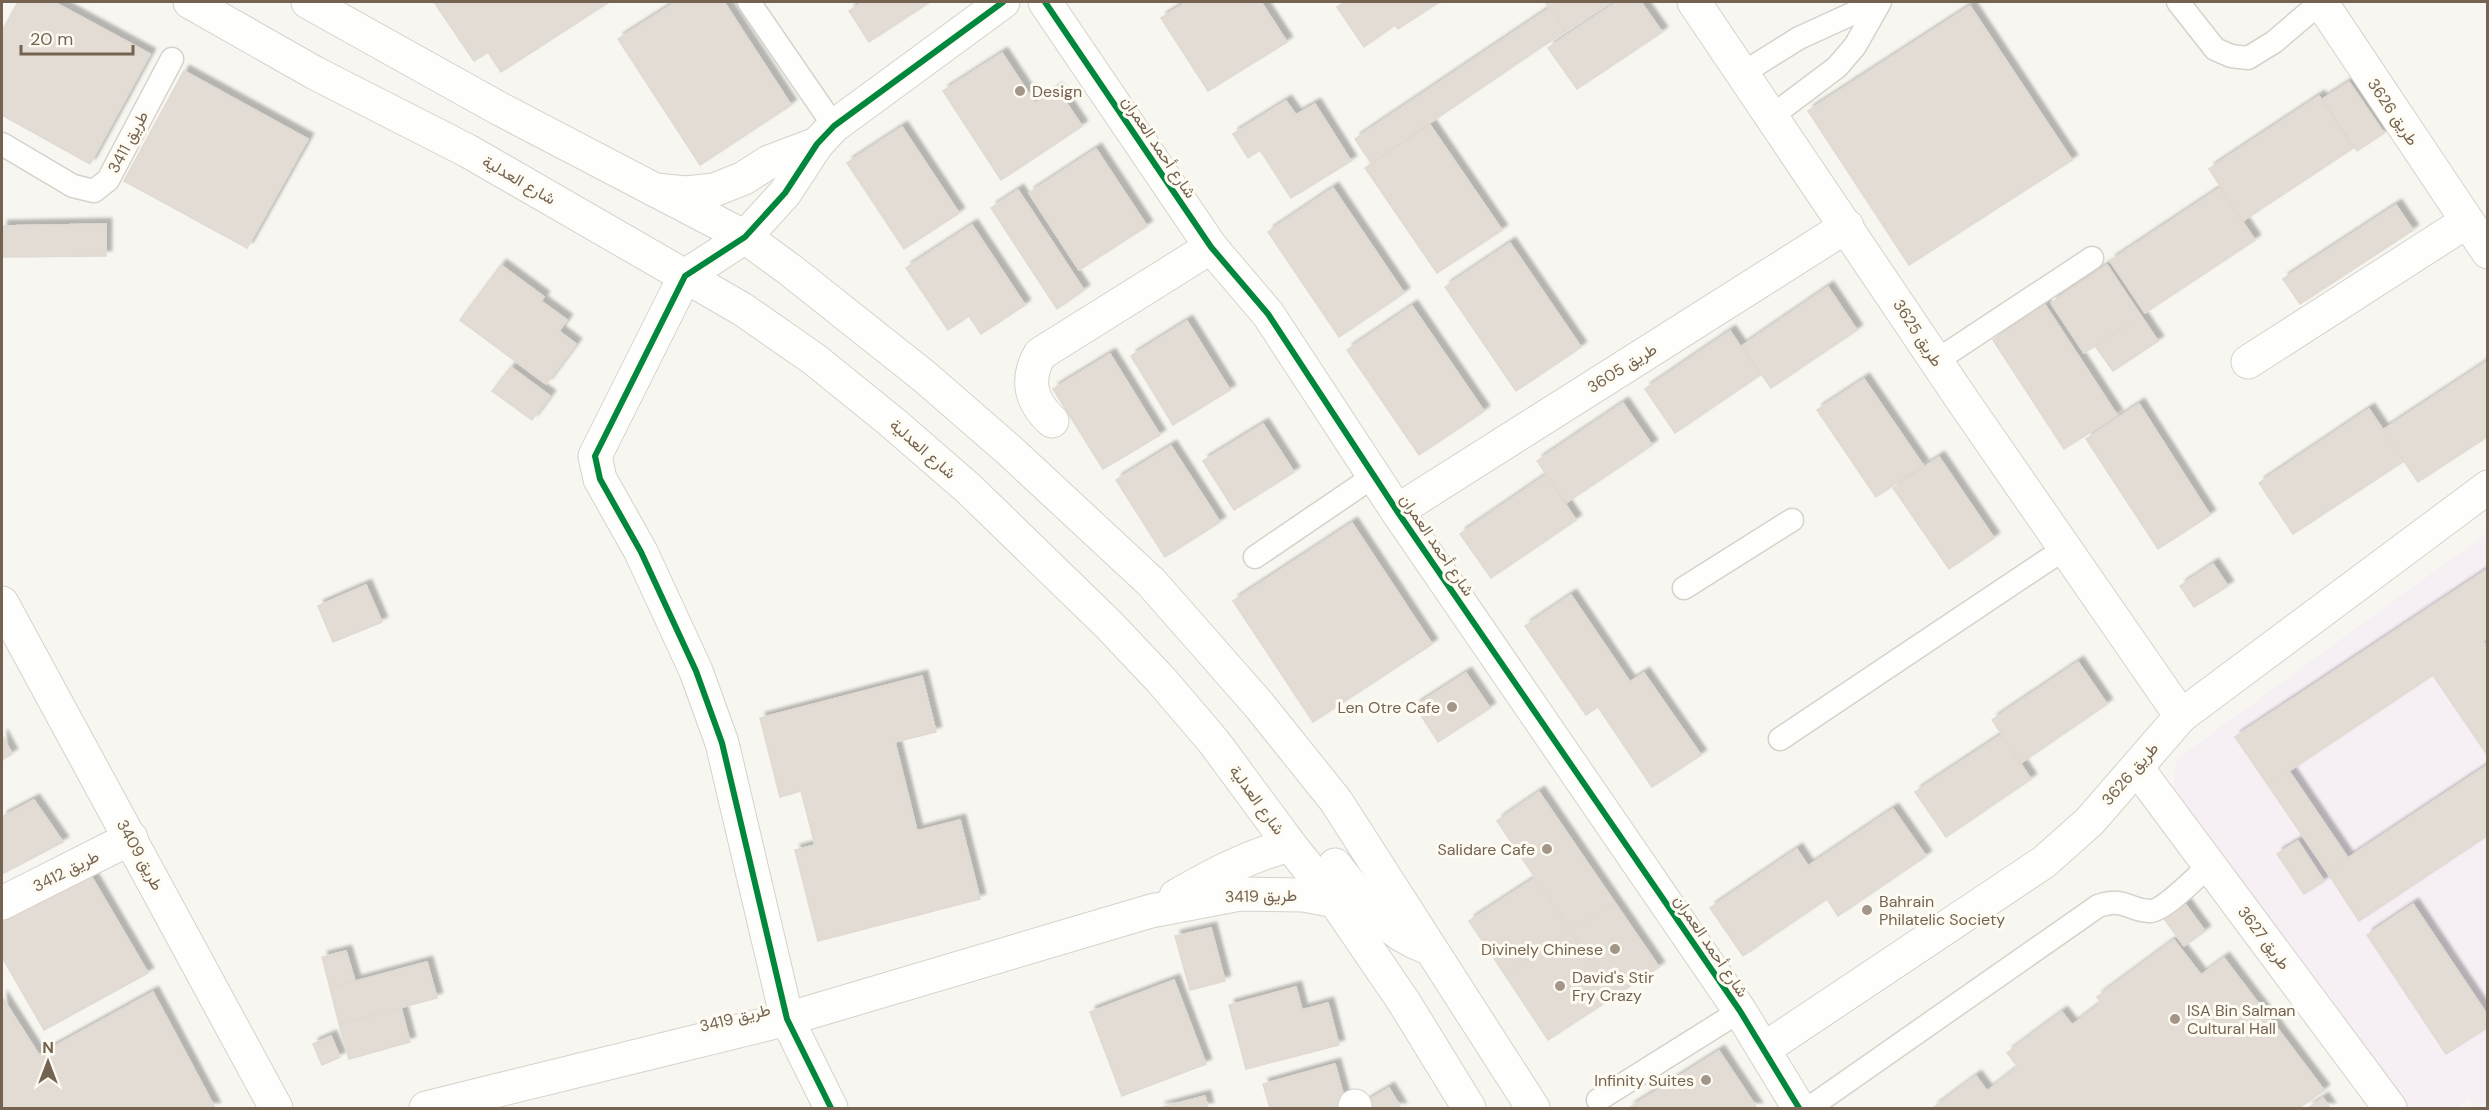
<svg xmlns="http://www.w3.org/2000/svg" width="2489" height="1110" viewBox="0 0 2489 1110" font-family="'DM Sans',Vazirmatn,sans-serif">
<defs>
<filter id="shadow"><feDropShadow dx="5.5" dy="-5.5" stdDeviation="1.5" flood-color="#0004"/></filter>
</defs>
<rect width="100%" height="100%" fill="#f8f6f0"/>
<polygon fill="#f6eff4" points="2487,533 2487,1108 2475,1108 2468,1100 2456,1108 2406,1108 2172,795 2177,759"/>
<g fill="#e2dcd5" stroke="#e0dad3" stroke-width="1.5" filter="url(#shadow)">
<polygon points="18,2 54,2 150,54 90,164 2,115 2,31"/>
<polygon points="434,2 609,2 501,72 488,52 474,61"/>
<polygon points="676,2 724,2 791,105 700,165 618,39"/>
<polygon points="863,2 930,2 869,42 849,11"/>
<polygon points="1187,2 1261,2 1287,42 1208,91 1161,18"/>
<polygon points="1346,2 1439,2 1398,29 1395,25 1364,47 1337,7"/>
<polygon points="1545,2 1610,2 1566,31"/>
<polygon points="1617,2 1641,2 1662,32 1577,89 1548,48"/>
<polygon points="1970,6 2072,160 1909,265 1808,111"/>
<polygon points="1550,8 1565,31 1371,163 1355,139"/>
<polygon points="1002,53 1035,103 1057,89 1082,126 1001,180 943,91"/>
<polygon points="184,71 308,139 247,248 124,181"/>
<polygon points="2349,82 2384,133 2357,151 2323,99"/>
<polygon points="2319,96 2353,148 2243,221 2209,169"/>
<polygon points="1286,101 1296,115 1315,104 1351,161 1291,198 1260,150 1248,158 1233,134"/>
<polygon points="1430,125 1502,230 1437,273 1365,168"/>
<polygon points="902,127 959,213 904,249 847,163"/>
<polygon points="1096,149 1147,226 1079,270 1029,193"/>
<polygon points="1333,188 1404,293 1339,337 1268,232"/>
<polygon points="2220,188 2255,240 2145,313 2110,261"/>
<polygon points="1018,190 1084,290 1057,309 991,208"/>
<polygon points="2396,205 2413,230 2300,304 2283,279"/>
<polygon points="106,224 106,256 2,257 2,226"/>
<polygon points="972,225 1025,305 981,334 969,316 948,330 906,268"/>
<polygon points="1510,243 1581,347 1516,391 1445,287"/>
<polygon points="501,265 544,297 541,301 567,320 559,331 576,344 546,384 460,320"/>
<polygon points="2107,265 2141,316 2084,353 2051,303"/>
<polygon points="1828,287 1857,330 1771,388 1742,346"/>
<polygon points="2045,305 2117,415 2064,449 1993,340"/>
<polygon points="1412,306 1484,411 1419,455 1347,350"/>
<polygon points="2141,316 2158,341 2113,371 2095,346"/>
<polygon points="1187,321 1230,390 1173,425 1131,356"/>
<polygon points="1730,331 1760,375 1675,433 1645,389"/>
<polygon points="1110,354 1160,435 1103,469 1053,389"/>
<polygon points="2488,361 2488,436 2418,482 2383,430"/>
<polygon points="511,367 550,396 532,420 492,391"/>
<polygon points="1864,379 1923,465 1876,497 1817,410"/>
<polygon points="1623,403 1652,445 1566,503 1537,461"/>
<polygon points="2139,404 2210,515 2158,549 2086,439"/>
<polygon points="2369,409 2404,461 2293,534 2259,483"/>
<polygon points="1263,424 1294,472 1234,510 1203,461"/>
<polygon points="1171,446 1220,522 1165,557 1116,480"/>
<polygon points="1939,457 1994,538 1949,569 1893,488"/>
<polygon points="1546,475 1576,520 1491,578 1460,534"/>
<polygon points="1352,523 1432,644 1313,722 1233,601"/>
<polygon points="2213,564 2228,586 2194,607 2180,586"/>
<polygon points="2488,569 2488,638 2483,641 2488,648 2488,756 2433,675 2268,785 2235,737"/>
<polygon points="366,585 382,622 333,642 318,606"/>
<polygon points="1571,595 1630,682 1644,673 1701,755 1652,787 1598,707 1586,715 1525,626"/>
<polygon points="2078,662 2107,704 2021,763 1992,720"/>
<polygon points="1466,673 1490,708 1438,742 1415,706"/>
<polygon points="922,676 936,732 895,742 917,831 960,820 980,899 818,941 795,850 815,845 801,791 780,797 760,718"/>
<polygon points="2,735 12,754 2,760"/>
<polygon points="2001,735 2031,779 1946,837 1915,792"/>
<polygon points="2488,765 2488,835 2359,921 2327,872"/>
<polygon points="2289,771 2348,858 2327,872 2268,785"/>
<polygon points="1539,792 1615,903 1571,931 1497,821"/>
<polygon points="34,800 63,842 2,874 2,817"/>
<polygon points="1893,809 1926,856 1838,916 1827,899 1743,956 1710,908 1797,849 1808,866"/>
<polygon points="2298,841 2324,881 2304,894 2277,854"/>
<polygon points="91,876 148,973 44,1030 2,957 2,921"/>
<polygon points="1535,878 1571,931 1505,975 1469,921"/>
<polygon points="2183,901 2205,931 2184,946 2162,916"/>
<polygon points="1615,903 1659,967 1615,996 1571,931"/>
<polygon points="2413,904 2488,1016 2488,1027 2446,1054 2367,935"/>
<polygon points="1211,928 1225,981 1190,990 1175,936"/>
<polygon points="1571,931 1615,996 1548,1040 1505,975"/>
<polygon points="2174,940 2201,975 2224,958 2324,1090 2299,1108 1933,1108 1976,1076 1987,1091 2018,1067 2007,1053 2062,1012 2072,1025 2101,1003 2097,997"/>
<polygon points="346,951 355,981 330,988 322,957"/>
<polygon points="427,962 437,998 339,1024 330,988"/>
<polygon points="1174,980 1206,1064 1122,1096 1090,1012"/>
<polygon points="1296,987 1302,1010 1328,1003 1339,1045 1246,1069 1229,1005"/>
<polygon points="153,992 215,1108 2,1108 2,997 39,1055"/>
<polygon points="401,1008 410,1042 349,1059 339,1024"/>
<polygon points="331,1036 340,1057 322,1065 313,1044"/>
<polygon points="1719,1051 1757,1108 1629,1108"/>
<polygon points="1335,1064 1347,1108 1270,1108 1263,1084"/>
<polygon points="1389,1088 1401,1108 1368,1108 1364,1103"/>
<polygon points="1205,1096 1208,1108 1159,1108"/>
<polygon points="2323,1098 2330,1108 2308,1108"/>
</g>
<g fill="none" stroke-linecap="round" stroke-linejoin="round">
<defs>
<g id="lane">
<polyline points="749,2 834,126"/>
<polyline points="2178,2 2215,49 2231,56 2248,58 2274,42 2321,2"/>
<polyline points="1743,73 1799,38 1878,2"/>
<polyline points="1772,116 1837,67 1855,46 1880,2"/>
<polyline points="2,144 73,186 94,191 108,180 172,59"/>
<polyline points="1936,361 2092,258"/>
<polyline points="1255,557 1374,476"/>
<polyline points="1684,588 1792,520"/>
<polyline points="1780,739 2064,549"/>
<polyline points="1598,1100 1740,1011"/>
<path d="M1809,1108L2098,906C2125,897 2128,910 2149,911C2163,912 2197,876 2209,866"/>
</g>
<g id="street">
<polyline points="1694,2 1963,401 2181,716"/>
<polyline points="2321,2 2488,252"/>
<polyline points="655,190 686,193 714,190 744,178 769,162 817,144"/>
<polyline points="2248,362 2466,222"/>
<path d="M1052,421C1031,402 1025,380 1040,354L1211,247"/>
<polyline points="1397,511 1847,226"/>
<polyline points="2,603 276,1108"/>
<polyline points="2137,768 2390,1108"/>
<path d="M1176,896C1213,875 1248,856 1290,845"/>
<polyline points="2,903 131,838"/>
<polyline points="1764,1049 2044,862 2090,821 2181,716 2488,487"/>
<polyline points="1355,1106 1355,1108"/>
<polyline points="426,1108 787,1019 1151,911 1240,894 1304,895 1335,901"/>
<polyline points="831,1108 787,1019 722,743 696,671 641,552 600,479 595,456 685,276 745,237 785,193 817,144 834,126 1003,2"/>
</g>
<g id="secondary">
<polyline points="190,2 315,73 468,151 742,309 814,359 893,423 969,489 1108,624 1161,680 1214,742 1290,845 1335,901 1404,1002 1469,1108"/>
<polyline points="308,2 500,109 745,237 789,269 925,377 1009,450 1151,582 1259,705 1336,801 1533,1108"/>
<polyline points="1045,2 1211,247 1268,314 1397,511 1740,1011 1799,1108"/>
<path d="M1335,865C1364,901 1382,930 1426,947"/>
</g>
</defs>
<use href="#lane" stroke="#d6d2cb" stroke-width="25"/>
<use href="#street" stroke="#d6d2cb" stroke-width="35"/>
<use href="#secondary" stroke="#d6d2cb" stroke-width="35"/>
<use href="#lane" stroke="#fefefd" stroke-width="22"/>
<use href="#street" stroke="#fefefd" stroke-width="33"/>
<use href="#secondary" stroke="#fefefd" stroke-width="33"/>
<defs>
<g id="cycleway">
<polyline points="1045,2 1211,247 1268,314 1397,511 1740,1011 1799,1108"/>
<polyline points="831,1108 787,1019 722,743 696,671 641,552 600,479 595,456 685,276 745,237 785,193 817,144 834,126 1003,2"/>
</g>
</defs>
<use href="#cycleway" stroke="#fefbf3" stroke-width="10"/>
<use href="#cycleway" stroke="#00873e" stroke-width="6"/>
</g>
<g fill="#a39689" stroke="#fefbf3" stroke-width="2">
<circle cx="1020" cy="91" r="6"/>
<circle cx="1452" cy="707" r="6"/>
<circle cx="1547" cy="849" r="6"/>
<circle cx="1867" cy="910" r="6"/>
<circle cx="1615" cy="949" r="6"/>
<circle cx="1560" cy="986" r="6"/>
<circle cx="2175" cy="1019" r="6"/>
<circle cx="1706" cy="1080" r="6"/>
</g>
<g text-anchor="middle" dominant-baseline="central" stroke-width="6" stroke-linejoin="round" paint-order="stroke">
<g font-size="16" fill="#756351" stroke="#fefbf3" text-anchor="start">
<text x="1032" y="91">Design</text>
<text x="1440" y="707" text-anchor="end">Len Otre Cafe</text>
<text x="1535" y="849" text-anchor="end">Salidare Cafe</text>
<text x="1879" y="901">Bahrain<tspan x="1879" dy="18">Philatelic Society</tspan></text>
<text x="1603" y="949" text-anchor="end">Divinely Chinese</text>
<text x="1572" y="977">David's Stir<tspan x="1572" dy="18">Fry Crazy</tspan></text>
<text x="2187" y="1010">ISA Bin Salman<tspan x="2187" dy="18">Cultural Hall</tspan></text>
<text x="1694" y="1080" text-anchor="end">Infinity Suites</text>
</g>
<g font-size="16" fill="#756351" stroke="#fefbf3">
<text transform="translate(2393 112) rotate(56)">طريق 3626</text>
<text transform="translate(128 142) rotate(-62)">طريق 3411</text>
<text transform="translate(1159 147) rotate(56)">شارع أحمد العمران</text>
<text transform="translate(519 180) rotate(30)">شارع العدلية</text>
<text transform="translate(1918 333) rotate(57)">طريق 3625</text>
<text transform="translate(1622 368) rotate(-32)">طريق 3605</text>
<text transform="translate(923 449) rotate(41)">شارع العدلية</text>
<text transform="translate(1437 545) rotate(56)">شارع أحمد العمران</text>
<text transform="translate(2130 774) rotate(-49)">طريق 3626</text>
<text transform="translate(1257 800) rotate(54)">شارع العدلية</text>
<text transform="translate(140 855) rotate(61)">طريق 3409</text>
<text transform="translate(66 871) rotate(-27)">طريق 3412</text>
<text transform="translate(1261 896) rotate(-1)">طريق 3419</text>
<text transform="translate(2264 938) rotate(53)">طريق 3627</text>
<text transform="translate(1711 946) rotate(56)">شارع أحمد العمران</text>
<text transform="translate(735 1018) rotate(-14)">طريق 3419</text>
</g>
</g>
<rect width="2489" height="1110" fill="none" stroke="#756351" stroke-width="6"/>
<g transform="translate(48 1062)" stroke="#fefbf3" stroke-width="4.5" paint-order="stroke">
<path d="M0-4.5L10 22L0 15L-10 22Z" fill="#756351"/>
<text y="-9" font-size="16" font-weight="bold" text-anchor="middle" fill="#756351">N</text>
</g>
<path d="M21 45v9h112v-9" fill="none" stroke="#756351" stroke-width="3"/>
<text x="30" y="45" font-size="18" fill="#756351" stroke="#fefbf3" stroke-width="4.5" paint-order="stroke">20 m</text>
</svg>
